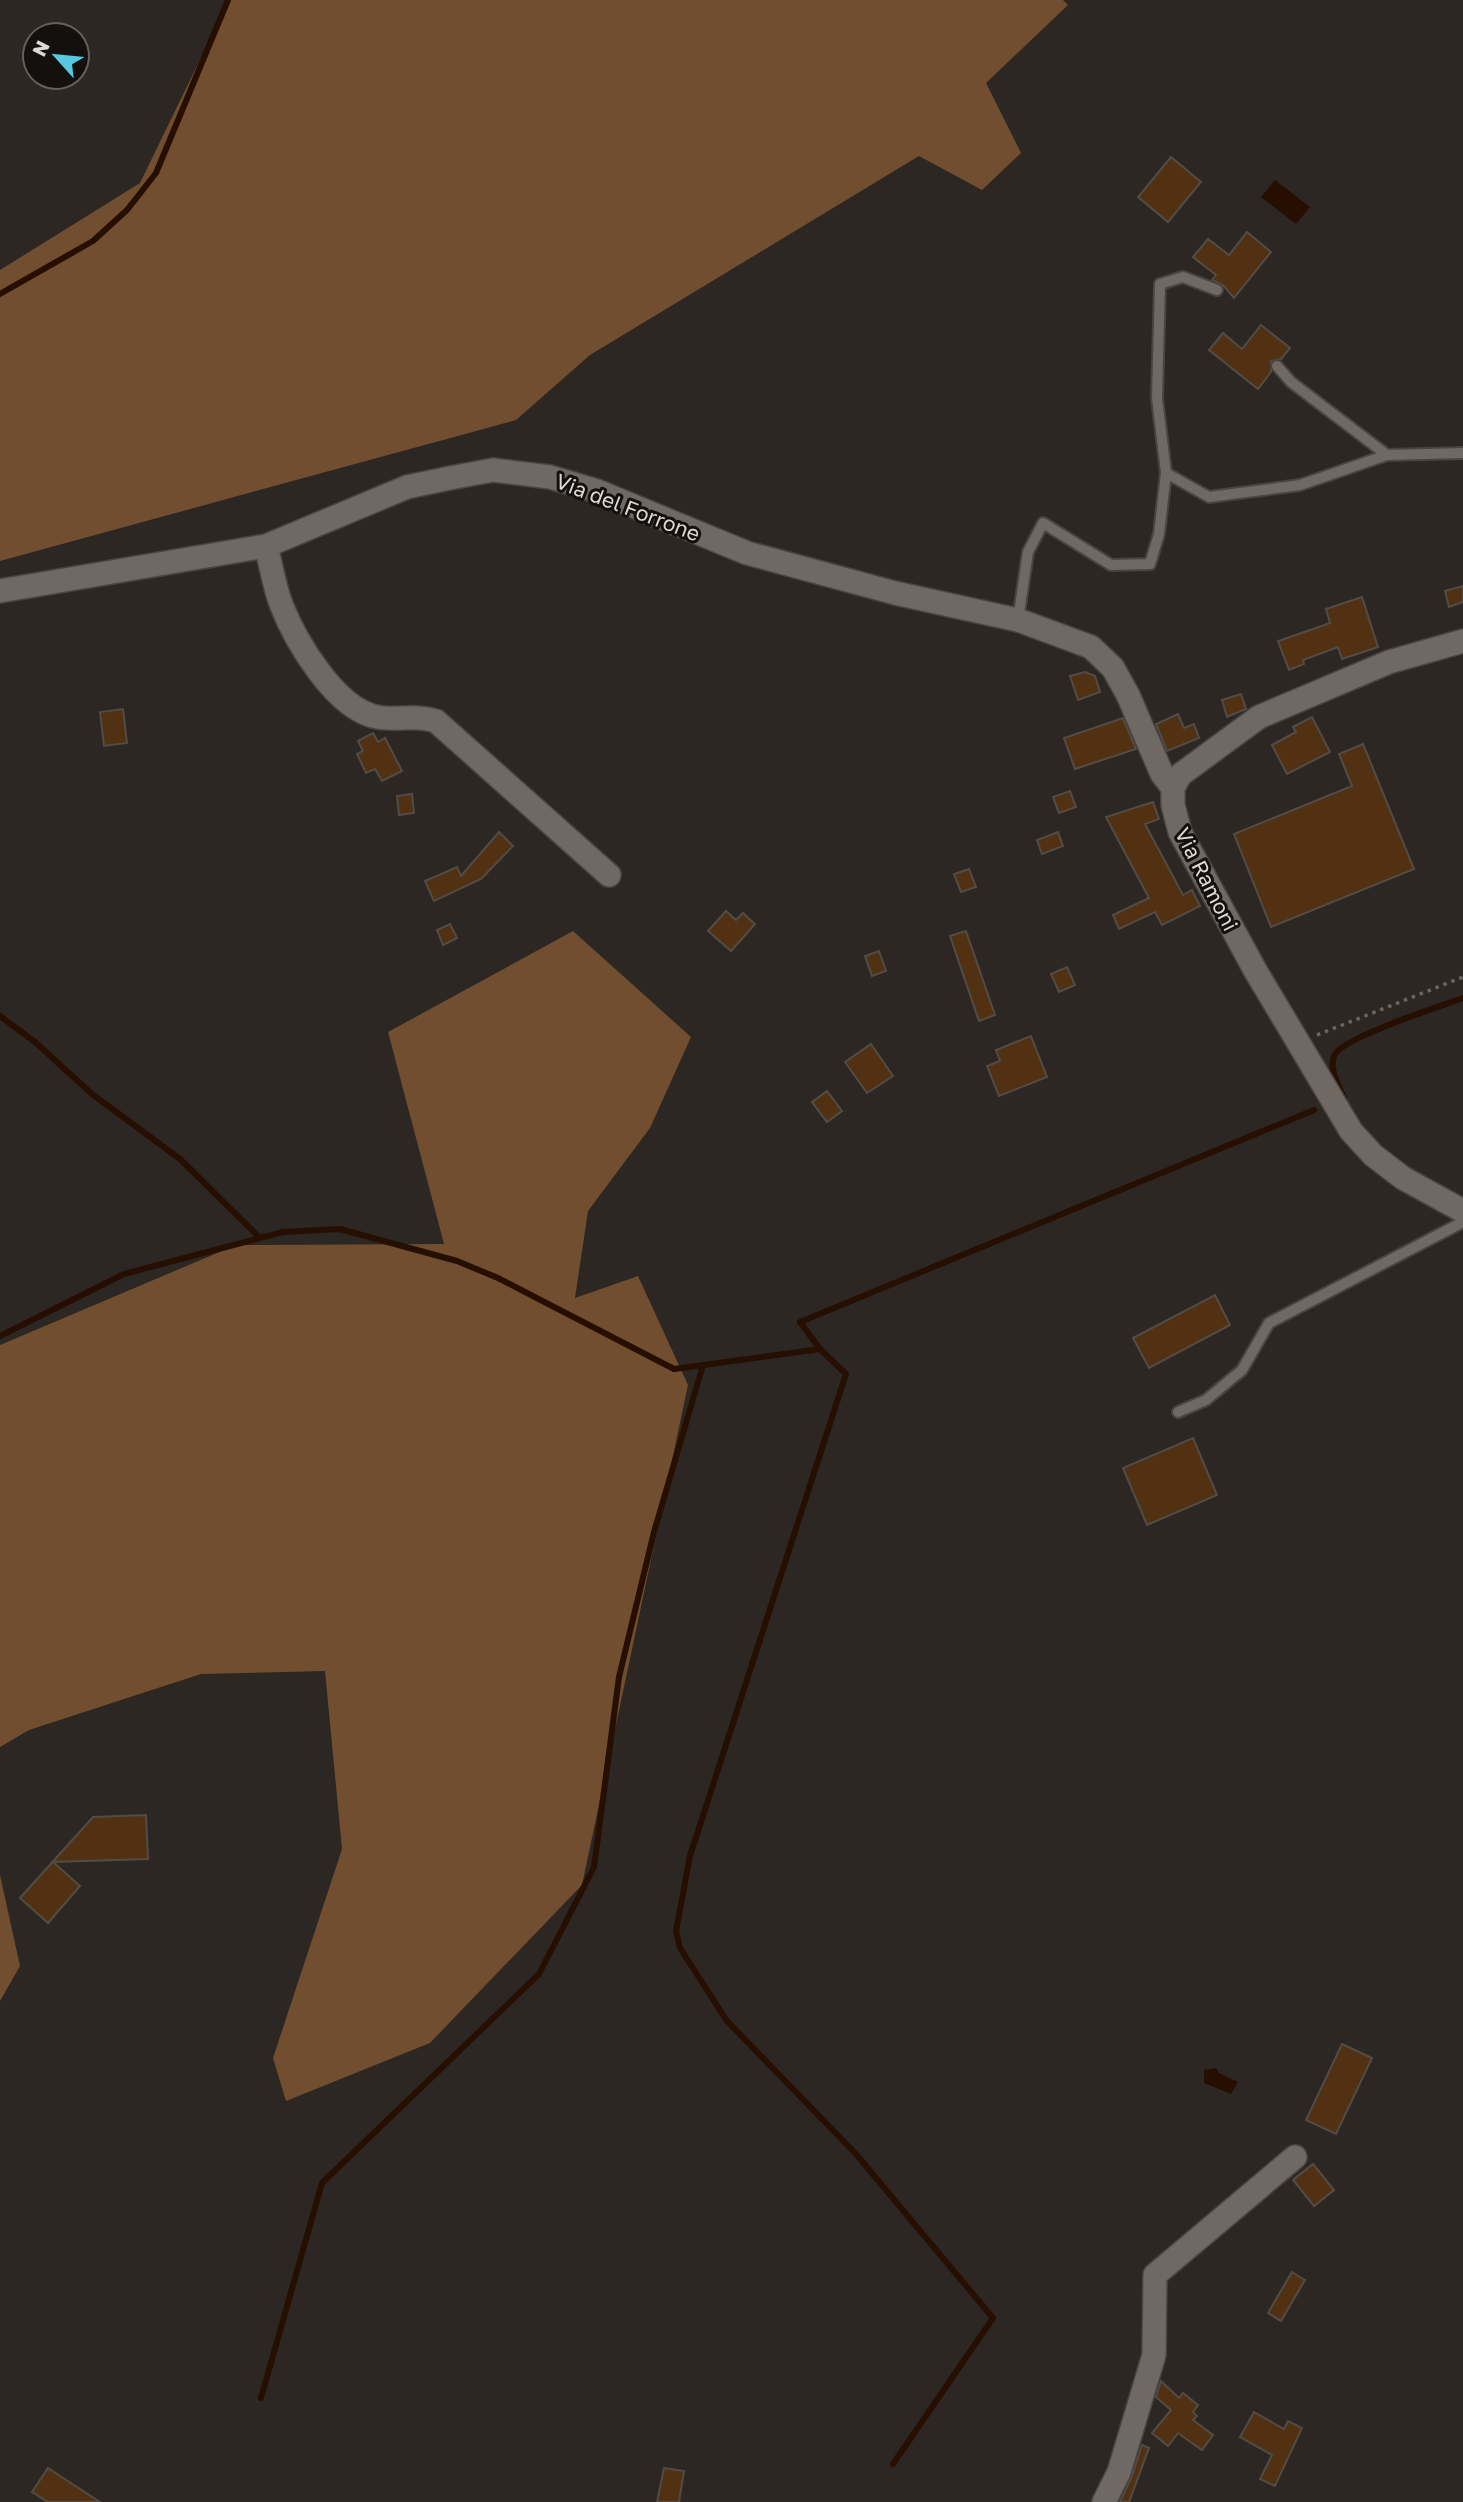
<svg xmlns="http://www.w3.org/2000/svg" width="1463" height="2502" viewBox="0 0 1463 2502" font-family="'Golos Text',sans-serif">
<rect width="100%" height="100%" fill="#2c2722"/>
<g fill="#704e2f">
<polygon points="229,0 1063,0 1068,5 986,83 1021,153 982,190 919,156 590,355 516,420 0,561 0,270 140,183"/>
<polygon points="573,931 691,1037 650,1128 588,1211 575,1298 638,1276 688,1385 582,1885 430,2043 286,2101 273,2058 342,1849 325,1671 201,1674 29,1730 0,1747 0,1345 236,1245 444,1244 388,1032"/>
<polygon points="0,1875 20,1966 0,2001"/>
</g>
<g fill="#260f00">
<polygon points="1275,180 1310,207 1296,224 1261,197"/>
<polygon points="1216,2068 1219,2073 1238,2082 1231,2094 1204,2083 1204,2070"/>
</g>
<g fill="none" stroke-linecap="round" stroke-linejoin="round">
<g stroke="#260f00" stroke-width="6">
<polyline points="0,294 93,241 127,210 156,173 228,0"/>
<polyline points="0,1016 35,1042 92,1094 180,1159 260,1238"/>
<path d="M1344,1098C1339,1086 1329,1070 1334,1056C1340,1038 1441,1006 1463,998"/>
<polyline points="0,1336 124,1274 283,1232 340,1229 457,1261 498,1278 674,1369 820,1349"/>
<polyline points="261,2398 322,2183 539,1974 594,1867 619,1677 654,1532 703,1365"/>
<polyline points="893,2464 993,2318 856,2154 727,2021 680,1948 676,1931 690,1856 846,1374 820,1349 800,1322 1314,1110"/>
</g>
</g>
<g fill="#513111" stroke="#524c46" stroke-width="2">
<polygon points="1171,157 1201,182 1168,222 1138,197"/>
<polygon points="1247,232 1271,252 1234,298 1223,285 1212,280 1216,275 1193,257 1208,239 1229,255"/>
<polygon points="1261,325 1290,348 1281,359 1271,361 1271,372 1258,389 1209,350 1223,333 1242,349"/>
<polygon points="1463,586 1463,602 1449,607 1445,591"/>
<polygon points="1362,597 1378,647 1342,659 1338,647 1303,660 1304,664 1289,670 1278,641 1330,623 1326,609"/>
<polygon points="1085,672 1095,676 1100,692 1078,700 1070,676"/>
<polygon points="1241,694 1246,709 1227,717 1222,700"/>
<polygon points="123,709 127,743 104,746 100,712"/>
<polygon points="1178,714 1184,728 1194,724 1199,738 1167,751 1156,724"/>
<polygon points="1312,717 1330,752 1287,774 1272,745 1296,732 1293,727"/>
<polygon points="1123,718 1136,749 1075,769 1064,738"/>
<polygon points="373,733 378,742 385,738 402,771 382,781 375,769 366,773 357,754 363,751 358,741"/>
<polygon points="1363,744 1414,869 1271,927 1234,834 1352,786 1339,754"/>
<polygon points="1070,791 1076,807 1059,813 1053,797"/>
<polygon points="412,794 414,813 399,815 397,796"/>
<polygon points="1153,802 1159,819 1145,824 1183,895 1192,890 1200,906 1162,925 1155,912 1119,929 1113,915 1149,898 1106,817"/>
<polygon points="499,832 513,846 481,879 434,901 425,881 457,867 461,876"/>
<polygon points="1058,832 1063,846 1042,854 1037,840"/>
<polygon points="969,869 976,887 961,892 954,874"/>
<polygon points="726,911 736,920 743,913 755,924 731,951 708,931"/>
<polygon points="450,924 457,938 443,945 437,930"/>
<polygon points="966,931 995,1015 979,1021 950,936"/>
<polygon points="879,951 886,971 872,976 865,956"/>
<polygon points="1067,967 1075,985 1059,992 1051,974"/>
<polygon points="1031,1036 1047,1077 999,1096 987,1066 1000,1061 996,1050"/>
<polygon points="871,1044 893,1076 867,1093 845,1062"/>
<polygon points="827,1091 842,1111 827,1122 812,1102"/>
<polygon points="1215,1295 1230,1325 1149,1368 1133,1338"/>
<polygon points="1193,1438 1217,1495 1147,1525 1123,1468"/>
<polygon points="146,1815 148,1859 53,1862 80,1886 48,1923 20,1898 93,1817"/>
<polygon points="1342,2044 1372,2058 1336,2134 1306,2120"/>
<polygon points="1313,2164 1334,2190 1314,2206 1293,2180"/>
<polygon points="1292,2272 1305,2280 1281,2321 1268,2313"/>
<polygon points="1161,2381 1179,2398 1183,2393 1198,2405 1193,2412 1197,2416 1193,2420 1213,2435 1202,2450 1178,2433 1168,2446 1152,2433 1171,2410 1156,2397"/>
<polygon points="1254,2412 1284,2429 1288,2421 1302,2428 1275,2486 1260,2479 1272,2455 1240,2437"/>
<polygon points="1142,2445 1149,2448 1129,2502 1120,2502 1132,2476"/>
<polygon points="48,2468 100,2502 48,2502 32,2492"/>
<polygon points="664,2468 684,2471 679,2502 657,2502"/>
</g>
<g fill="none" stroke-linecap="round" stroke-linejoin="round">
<defs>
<g id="lane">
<polyline points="1277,366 1291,382 1387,455 1463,453"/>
<polyline points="1166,473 1209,497 1300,485 1387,455"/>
<polyline points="1018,620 1028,552 1043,523 1111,565 1150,564 1159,534 1166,473 1157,398 1160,284 1183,277 1217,290"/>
<polyline points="1178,1412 1206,1400 1242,1370 1269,1323 1463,1222"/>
</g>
<g id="street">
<path d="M266,546C271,565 274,585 281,604C295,640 335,709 377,717C397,721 415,714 436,721L609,875"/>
<polyline points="0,591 266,546 407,487 450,478 493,470 550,477 597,491 747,553 895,593 1018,620 1091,647 1113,668 1128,695 1162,774 1173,788"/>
<polyline points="1463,641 1389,662 1259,717 1180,775 1173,788 1173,805 1180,832 1255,970 1351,1131 1373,1155 1403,1178 1463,1211"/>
<polyline points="1104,2502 1119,2472 1154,2355 1155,2275 1295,2157"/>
</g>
</defs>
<use href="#lane" stroke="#484441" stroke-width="14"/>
<use href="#street" stroke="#484441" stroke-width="26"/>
<polyline stroke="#696560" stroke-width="3.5" stroke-dasharray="3.5 5" stroke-linecap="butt" points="1317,1035 1463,977"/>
<use href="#lane" stroke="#6f6863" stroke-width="10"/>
<use href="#street" stroke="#6f6863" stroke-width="23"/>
</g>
<g text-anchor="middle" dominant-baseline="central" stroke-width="6" stroke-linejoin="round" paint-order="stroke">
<g font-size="21" fill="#ddd9d6" stroke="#13100e">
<text transform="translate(628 507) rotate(21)">Via del Forrone</text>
<text transform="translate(1207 879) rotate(63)">Via Ramoni</text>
</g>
</g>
<g transform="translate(56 56) rotate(297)"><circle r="33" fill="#13100e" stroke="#64605e" stroke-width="2"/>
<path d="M0-5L12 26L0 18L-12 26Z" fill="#56c9e0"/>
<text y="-10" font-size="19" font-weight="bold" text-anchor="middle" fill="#ddd9d6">N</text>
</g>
</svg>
